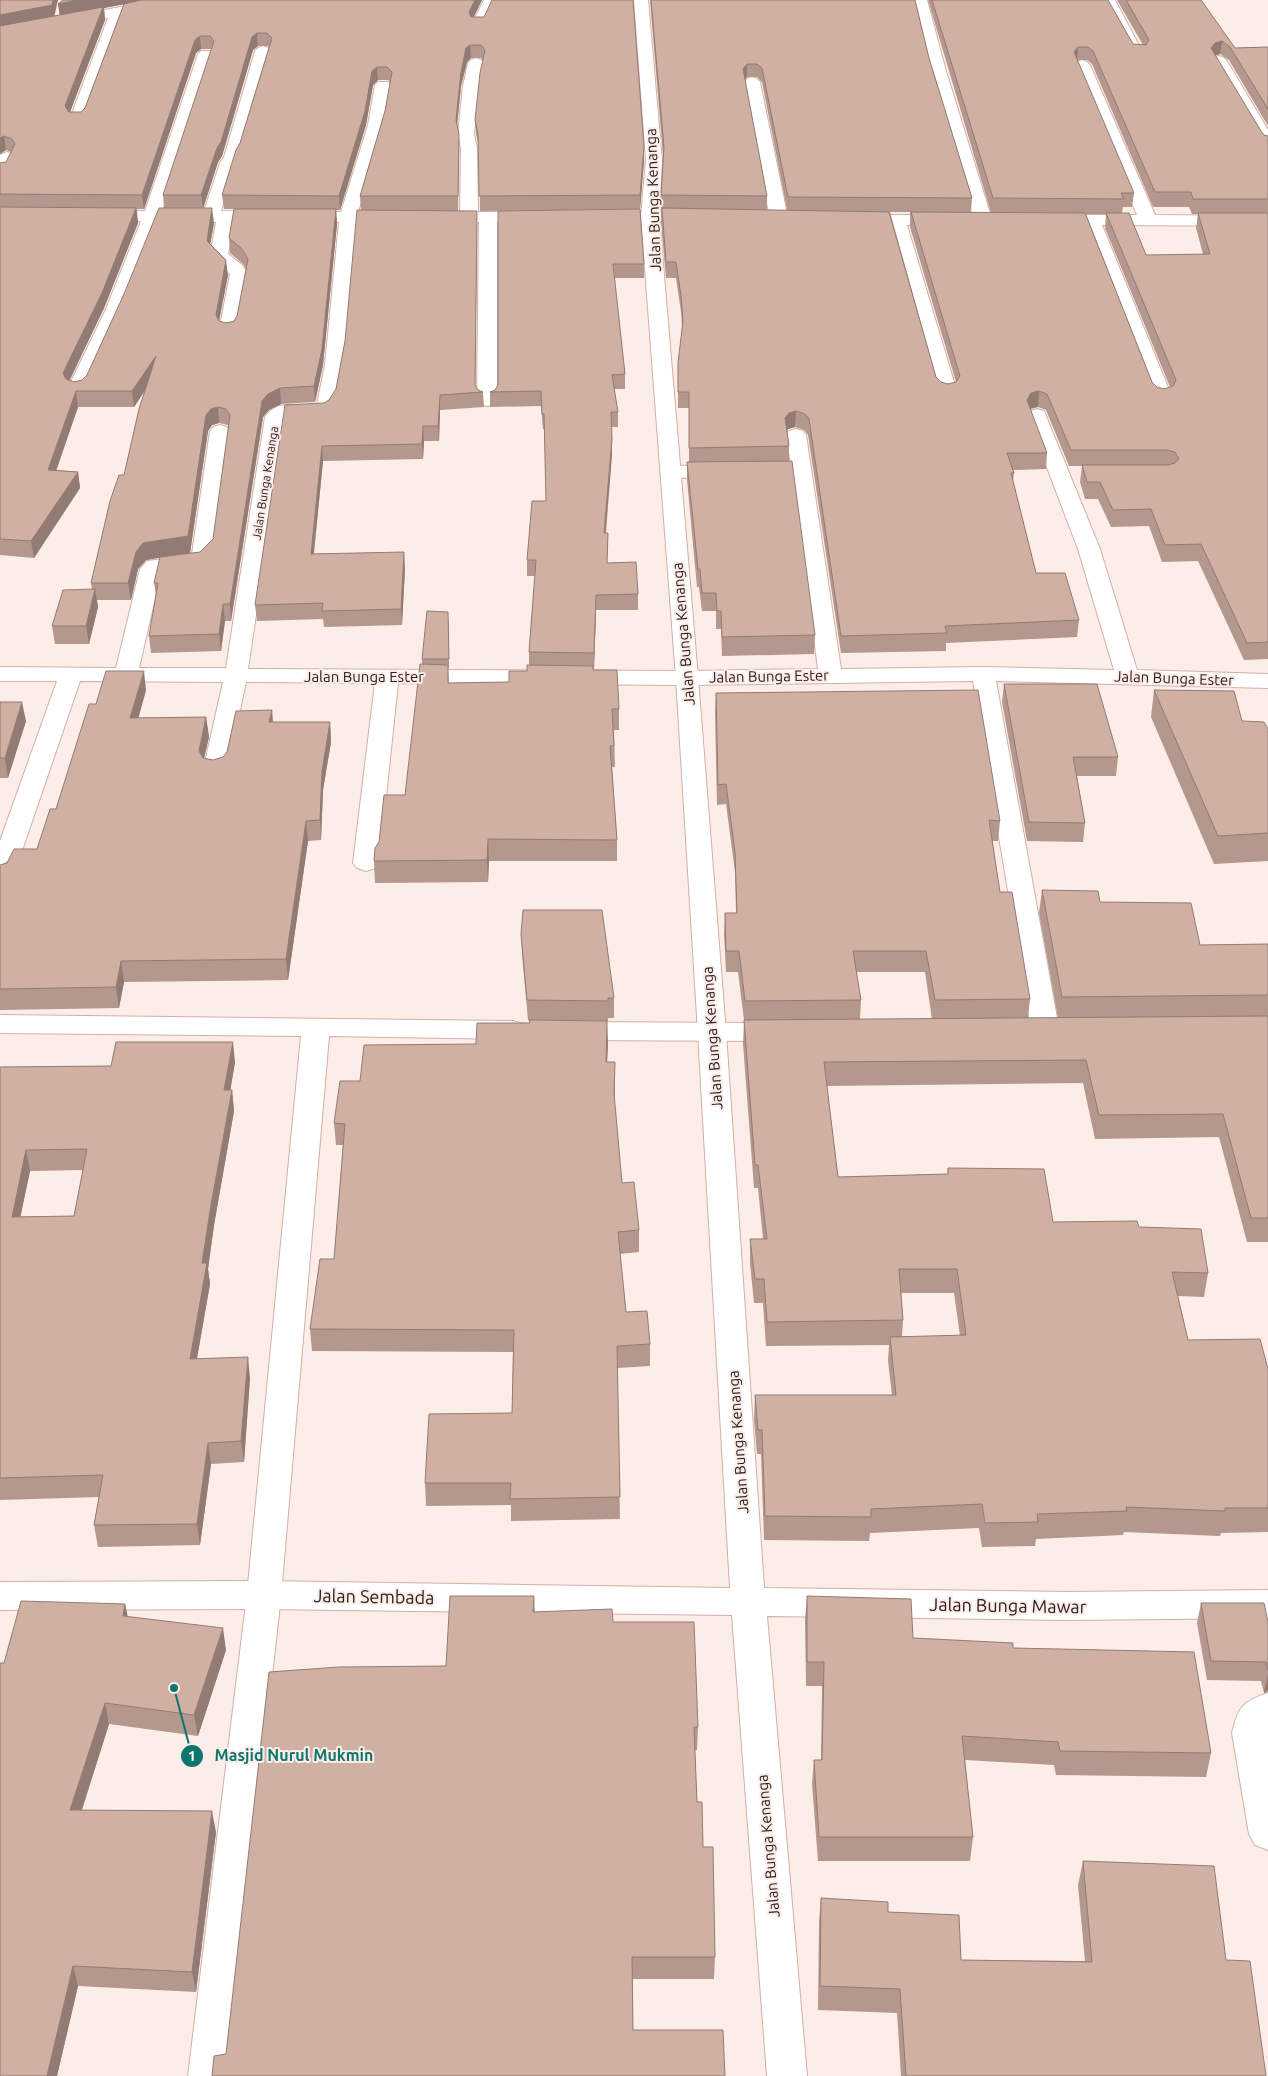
<svg xmlns="http://www.w3.org/2000/svg" width="1268" height="2076" viewBox="0 0 1268 2076" font-family="Ubuntu,sans-serif">
<rect width="100%" height="100%" fill="#fcede9"/>
<g fill="none" stroke-linecap="round" stroke-linejoin="round">
<defs>
<g id="minor">
<polygon points="157,0 187,0 185,3 180,4 124,15 85,121 83,124 71,124 69,121 108,18 0,38 0,30"/>
<polygon points="484,0 498,0 483,29 473,29 471,26"/>
<polygon points="913,0 927,0 946,71 992,220 989,224 983,225 977,224 974,220 930,71"/>
<polygon points="1101,0 1115,0 1141,49 1139,52 1129,52"/>
<path d="M263,46L268,48L271,51L240,157L236,163L221,211L341,212L368,125L375,85L378,82H388L391,85L384,125L358,212L400,213L403,217L400,221L394,222H356C354,252 347,400 329,414C319,422 297,415 285,418L248,669L687,671L818,669L793,476L670,478L663,476L660,472L663,468L670,466L791,464L786,435L789,431L796,429L803,431L806,435L841,669L983,667L1114,670L1078,549L1027,415L1030,411L1037,409L1044,411L1100,549L1137,670L1268,674V688L996,681L1059,1029L1055,1035L1045,1038L1035,1035L1031,1029L973,681L687,685L398,683L379,863L375,868L366,871L357,868L353,863L375,683L246,682L227,771L224,776L215,778L206,776L203,771L223,682L80,681L13,877L9,882L0,885V841L57,681H0V667L116,668L140,569L147,561L188,556L192,554L210,431L213,427L220,425L227,427L230,431L213,556L202,567L161,572L139,668H226L265,417C278,398 297,408 317,404L325,365L339,222H234L228,254L242,265L248,274L237,331L235,335L228,337L221,335L219,331L230,274L210,256L216,222L158,221L124,309L87,390L84,394L77,396L70,394L67,390L106,309L141,221H100L94,220L91,216L94,212L100,211H145L198,54L201,51H211L214,54L162,211H204L220,163L224,157L255,51L258,48Z"/>
<polygon points="1219,56 1224,58 1227,61 1268,130 1268,149 1262,147 1260,144 1211,61 1214,58"/>
<polygon points="476,58 481,60 484,63 479,86 474,134 477,148 478,212 537,212 543,213 546,217 543,221 537,222 497,222 497,400 494,404 487,406 480,404 477,400 479,222 440,222 434,221 431,217 434,213 460,212 461,148 458,134 463,86 468,63 471,60"/>
<polygon points="1082,60 1087,62 1090,65 1155,215 1268,216 1268,226 1102,225 1172,397 1169,401 1162,403 1155,401 1152,397 1085,225 1046,224 1043,220 1046,216 1052,215 1137,215 1074,65 1077,62"/>
<polygon points="752,77 757,79 760,82 788,219 785,223 779,224 773,223 770,219 744,82 747,79"/>
<polygon points="7,152 13,154 15,157 6,176 0,177 0,155"/>
<polygon points="855,215 947,215 953,216 956,220 953,224 947,225 907,225 957,392 954,396 947,398 940,396 937,392 890,225 849,224 846,220 849,216"/>
<polygon points="0,1015 513,1021 523,1024 527,1030 523,1036 513,1039 329,1036 281,1595 228,2076 188,2076 247,1595 301,1036 0,1033"/>
<polygon points="571,1022 781,1023 791,1026 795,1032 791,1038 781,1041 571,1040 561,1037 557,1031 561,1025"/>
<path d="M1268,1693V1850L1255,1845L1249,1834L1232,1733C1238,1707 1243,1701 1268,1693Z"/>
</g>
<polygon id="tertiary" points="634,0 648,0 662,161 659,216 698,678 726,1033 764,1588 1067,1592 1268,1590 1268,1618 1067,1620 767,1616 807,2076 767,2076 732,1615 264,1609 0,1610 0,1582 264,1581 730,1588 698,1033 676,678 641,216 646,161"/>
</defs>
<use href="#minor" stroke="#d2b0a5" stroke-width="2"/>
<use href="#tertiary" stroke="#d2b0a5" stroke-width="2"/>
<use href="#minor" fill="#fff" fill-rule="evenodd"/>
<use href="#tertiary" fill="#fff" fill-rule="evenodd"/>
</g>
<g fill="#b4978d" fill-rule="evenodd">
<path d="M0,0L54,16L60,15L58,4L63,0H482L474,17L644,161L640,209L480,211L479,146L476,134L475,120L483,60L481,58H471L467,62L461,86L457,126L459,148L458,211L477,225L475,386L478,390L483,392L484,407L440,410L439,441H424L423,459L323,461L314,554L405,568L402,625L324,627L323,619L257,621L255,605L324,403L329,400L336,389L345,341L361,210L360,196L385,111L390,82L388,80H378L373,85L366,125L340,210H336L337,224L323,365L315,402L281,404L269,410L263,417L231,621H225L221,651L151,653L149,636L156,595L154,583L160,557L146,560L138,569L131,600H97L98,607L89,644H55L52,626L92,589L91,583L124,475L145,390L134,407H78L56,470L78,472L80,488L34,558L0,555V163L6,162L11,152L6,150L0,154ZM124,4L85,108L81,112H70L105,20L104,8ZM258,46H268L269,47L240,143L222,195L224,209H234L229,238L230,253L243,264L246,269L237,316L234,321L226,323L219,321L228,275L210,244L214,223L203,208L218,162L222,156L253,50ZM201,49H211L212,50L163,195L164,208L87,375L82,380L74,382L70,380L104,308L138,223L137,209H144L196,53ZM219,423L228,425L229,427L213,539L200,552L179,554L190,553L208,431L212,425Z"/>
<path d="M650,0H915L929,58L972,198L971,212L991,213L928,0H1108L1133,44L1143,45L1117,0H1201L1235,48L1268,47V126L1229,60L1220,54L1215,56L1261,131L1264,135L1268,136V659L1244,660L1198,561L1162,562L1149,526L1111,527L1098,499H1085L1080,482L1082,466H1069L1046,410L1038,407L1030,409L1047,453L1046,469L1013,470L1014,473L1013,481L1036,573L1079,620L1077,637L946,643V651L841,653L808,435L804,430L795,427L788,429L787,431L789,446V461L815,635L814,654L722,656L721,629H716V611H702L699,587H697L687,480V462H689V408H678V363L682,328L681,312L676,278H666L661,223V195L663,156ZM1077,60H1087L1092,64L1153,207H1189L1192,214H1198L1196,228L1203,254L1146,255L1122,213L1123,207H1132L1134,193ZM747,77H757L762,82L787,210H767V196L745,80ZM890,212H910V227L956,382L948,384L941,382L936,377ZM1086,214H1106L1105,228L1170,387L1164,389L1157,387L1152,382Z"/>
<polygon points="498,211 644,264 644,278 614,278 625,374 625,389 614,389 618,412 618,427 611,427 612,454 606,533 608,533 607,563 638,594 638,610 596,610 594,669 593,669 593,670 619,709 619,730 614,730 615,767 612,767 617,840 617,861 489,861 488,882 375,883 374,861 379,842 405,795 422,664 422,659 449,621 449,668 448,668 449,683 509,682 527,671 529,665 529,652 535,576 527,576 527,560 546,501 545,429 543,429 541,406 490,407 490,392 495,390 498,385"/>
<polygon points="1004,684 1118,757 1116,776 1077,776 1085,823 1083,842 1027,841 1002,702"/>
<polygon points="146,690 138,718 206,717 209,737 204,758 213,760 223,757 272,710 273,722 330,722 331,742 323,790 321,840 308,841 288,980 124,982 119,1008 0,1010 0,865 37,849 56,809 96,704"/>
<polygon points="1154,690 1242,721 1268,729 1268,861 1214,864 1151,717"/>
<path d="M716,693L1000,821L998,841H992L1000,892L1030,999L1028,1018H1058L1039,913L1042,890L1100,902L1200,945L1268,944V1242H1247L1219,1137L1095,1139L1083,1083L827,1086L838,1177L947,1174L948,1168L1053,1222L1139,1227L1208,1273L1204,1297L1178,1296L1188,1340L1268,1369V1532L1221,1533L1220,1536L1124,1532L1123,1535L1036,1539L1035,1546L982,1547L979,1528L870,1533L869,1541L764,1540L761,1454H757L754,1420L755,1395H892L888,1361L889,1345L766,1346L763,1303H754L750,1263V1239H763L758,1188H754L743,1044L744,1020L738,972H726L724,934L725,913H736L735,872L726,804L717,805L715,712ZM856,972H925L932,1019H860L861,1000ZM901,1293H954L960,1336L902,1337L903,1320Z"/>
<polygon points="0,702 26,721 8,778 0,778"/>
<polygon points="521,934 614,998 614,1018 608,1018 608,1021 528,1020 522,954"/>
<polygon points="608,1043 607,1062 615,1084 614,1100 622,1183 639,1230 639,1252 620,1254 626,1312 650,1344 650,1366 617,1368 620,1519 511,1521 511,1505 426,1506 425,1483 512,1413 513,1352 312,1351 310,1329 334,1259 343,1145 336,1145 334,1123 360,1081 476,1044"/>
<path d="M235,1062L230,1090H232L234,1111L214,1225L208,1269L210,1284L197,1359L250,1378L244,1462L211,1464L200,1545L98,1547L94,1525L99,1497L0,1500V1067L111,1066ZM83,1170L74,1216L20,1217L30,1171Z"/>
<polygon points="534,1596 535,1612 613,1622 698,1727 697,1750 695,1750 697,1802 715,1957 714,1979 633,1979 633,2030 226,2054 446,1666"/>
<polygon points="807,1596 913,1638 1013,1648 1211,1753 1206,1777 1056,1775 1054,1765 965,1760 973,1837 970,1861 818,1861 812,1784 814,1760 821,1760 822,1686 806,1686 805,1620"/>
<polygon points="1201,1603 1268,1622 1268,1692 1264,1693 1261,1681 1207,1680 1197,1623"/>
<polygon points="125,1604 128,1617 226,1650 198,1736 109,1724 82,1810 216,1832 196,1992 78,1986 57,2076 0,2076 4,1663"/>
<polygon points="1083,1861 1226,1960 1266,2076 901,2076 897,2013 818,2010 819,1922 821,1898 888,1912 961,1960 1085,1961 1078,1885"/>
</g>
<g fill="#927b73">
<polygon points="53,0 58,0 54,18 0,28 0,15"/>
<polygon points="77,0 147,0 104,8 105,20 67,120 65,106 60,17 58,4"/>
<polygon points="475,0 482,0 469,25 469,12"/>
<polygon points="257,33 258,46 253,50 222,156 218,162 203,209 201,195 252,37"/>
<polygon points="200,36 201,49 196,53 144,209 142,195 195,40"/>
<polygon points="1222,41 1220,54 1213,56 1211,48 1215,43"/>
<polygon points="470,45 471,58 467,62 461,86 456,134 456,120 461,72 466,48"/>
<polygon points="1078,47 1077,60 1074,52"/>
<polygon points="747,64 747,77 742,82 743,69"/>
<polygon points="377,67 378,80 373,85 366,125 340,210 339,196 372,71"/>
<polygon points="4,136 6,150 0,154 0,138"/>
<polygon points="644,147 644,161 640,209 640,195"/>
<polygon points="136,208 138,223 104,308 65,389 63,373"/>
<polygon points="212,208 214,223 208,256 207,241"/>
<polygon points="336,209 337,224 323,365 315,402 314,386"/>
<polygon points="477,211 477,225 475,393 475,385"/>
<polygon points="226,260 228,275 217,331 216,315"/>
<polygon points="156,356 158,371 134,407 132,391"/>
<polygon points="280,388 281,404 269,410 263,417 231,621 230,604 262,401 268,394"/>
<polygon points="76,391 78,407 51,486 48,470"/>
<polygon points="1039,391 1038,407 1029,409 1027,400 1031,393"/>
<polygon points="440,395 440,410 439,441 438,426"/>
<polygon points="218,407 219,423 212,425 208,431 190,553 146,560 138,569 131,600 128,583 136,552 206,415 211,409"/>
<polygon points="796,411 795,427 788,429 784,434 785,418 789,413"/>
<polygon points="423,426 424,441 423,459 422,444"/>
<polygon points="612,439 612,454 604,549 604,533"/>
<polygon points="322,446 323,461 312,570 311,554"/>
<polygon points="78,472 80,488 34,558 31,541"/>
<polygon points="404,552 405,568 402,625 401,609"/>
<polygon points="95,589 98,607 89,644 86,626"/>
<polygon points="596,595 596,610 594,669 594,653"/>
<polygon points="223,604 225,621 221,651 219,634"/>
<polygon points="144,671 146,690 133,738 130,718"/>
<polygon points="22,702 26,721 8,778 5,758"/>
<polygon points="272,710 273,730 269,722"/>
<polygon points="206,717 209,737 201,771 199,751"/>
<polygon points="330,722 331,742 323,790 321,840 320,820 322,771"/>
<polygon points="306,821 308,841 288,980 286,959"/>
<polygon points="488,839 489,861 488,882 487,860"/>
<polygon points="121,961 124,982 119,1008 116,987"/>
<polygon points="607,1021 608,1043 606,1084 606,1062"/>
<polygon points="233,1042 235,1062 227,1111 224,1090"/>
<polygon points="615,1062 615,1084 614,1115 614,1093"/>
<polygon points="232,1090 234,1111 214,1225 208,1269 210,1284 193,1380 190,1359 202,1263 211,1205"/>
<polygon points="26,1150 30,1171 16,1238 12,1217"/>
<polygon points="248,1357 250,1378 244,1462 241,1441"/>
<polygon points="208,1443 211,1464 200,1545 197,1524"/>
<polygon points="125,1604 129,1625 123,1616"/>
<polygon points="223,1628 226,1650 198,1736 194,1715"/>
<polygon points="1268,1674 1268,1689 1267,1691 1264,1693"/>
<polygon points="105,1703 109,1724 75,1831 70,1810"/>
<polygon points="212,1811 216,1832 196,1992 192,1972"/>
<polygon points="73,1966 78,1986 57,2076 47,2076"/>
</g>
<g fill="#d1b0a4" stroke="#927b73" fill-rule="evenodd">
<polygon points="0,0 53,0 52,5 0,15"/>
<polygon points="63,0 77,0 58,4"/>
<polygon points="142,0 475,0 469,12 471,17 484,17 492,0 633,0 644,147 640,195 479,196 478,134 475,120 480,73 485,50 481,45 470,45 466,48 461,72 456,120 459,134 458,196 360,196 385,111 392,72 387,67 377,67 372,71 365,111 339,196 222,195 236,150 240,143 272,38 267,33 257,33 252,37 221,142 217,148 201,195 163,195 214,41 210,36 200,36 195,40 142,195 0,194 0,163 6,162 15,144 12,139 4,136 0,138 0,26 103,7 65,106 69,112 81,112 85,108 124,4"/>
<polygon points="651,0 915,0 929,58 972,198 788,197 762,68 757,64 747,64 743,69 767,196 661,195 664,147"/>
<polygon points="932,0 1108,0 1133,44 1146,45 1149,40 1126,0 1201,0 1235,48 1268,47 1268,109 1230,47 1222,41 1215,43 1211,48 1261,131 1264,135 1268,136 1268,199 1193,199 1191,192 1155,192 1093,51 1088,47 1078,47 1074,52 1134,193 1121,193 1124,199 993,198"/>
<polygon points="0,207 136,208 102,293 63,373 66,379 74,382 82,380 87,375 124,294 159,208 212,208 207,241 226,260 216,315 219,321 226,323 234,321 237,316 248,259 242,249 229,238 234,209 336,209 322,349 314,386 280,388 268,394 262,401 230,604 223,604 219,634 149,636 158,583 154,583 160,557 200,552 213,539 230,415 226,409 218,407 211,409 206,415 188,536 143,543 136,552 128,583 91,583 110,501 119,475 124,475 139,409 156,356 132,391 76,391 48,470 78,472 31,541 0,539"/>
<polygon points="662,208 889,212 936,377 941,382 948,384 956,382 960,376 911,212 1085,213 1152,382 1157,387 1164,389 1173,386 1176,380 1106,213 1129,213 1146,255 1210,254 1198,213 1268,213 1268,642 1247,643 1201,544 1165,545 1151,509 1113,510 1100,482 1087,482 1082,465 1168,465 1175,463 1179,459 1175,452 1167,450 1071,450 1047,394 1039,391 1031,393 1027,400 1047,453 1007,453 1014,473 1011,473 1036,573 1065,573 1079,620 945,626 947,633 841,636 809,419 805,414 796,411 789,413 785,418 789,446 689,448 689,392 678,392 678,363 683,321 681,296 676,262 666,262"/>
<polygon points="640,209 644,264 613,264 625,374 612,375 618,412 611,412 612,439 604,533 608,533 607,563 636,562 638,594 596,595 594,653 529,652 536,560 527,560 532,501 546,501 544,414 542,414 541,391 490,392 495,390 498,385 498,211"/>
<polygon points="357,210 477,211 475,385 478,390 483,392 440,395 438,426 423,426 422,444 322,446 311,554 404,552 401,609 322,611 323,603 255,605 285,405 324,403 329,400 336,389 345,341"/>
<polygon points="792,461 815,635 722,637 721,611 717,611 716,593 702,593 700,569 698,569 687,462"/>
<polygon points="95,589 86,626 52,626 63,590"/>
<polygon points="427,611 448,612 449,659 422,659"/>
<polygon points="420,664 448,665 448,683 509,682 509,671 527,671 527,665 593,666 593,670 617,670 619,709 612,709 614,746 610,746 617,840 488,839 487,860 374,861 375,848 379,842 384,795 405,795"/>
<polygon points="106,671 144,671 130,718 206,717 199,751 203,758 213,760 223,757 227,752 236,711 272,710 269,722 330,722 322,771 320,820 306,821 286,959 121,961 116,987 0,989 0,865 7,863 14,849 37,849 50,809 56,809 89,704 96,704"/>
<polygon points="1004,684 1097,684 1118,757 1073,757 1085,823 1029,822"/>
<polygon points="978,690 1000,821 989,820 1000,892 1012,892 1030,999 935,1000 926,951 853,951 861,1000 745,1001 739,951 726,951 725,913 737,913 735,852 726,784 718,785 716,693"/>
<polygon points="1154,690 1234,691 1242,721 1264,722 1268,729 1268,833 1218,836"/>
<polygon points="0,702 22,702 5,758 0,758"/>
<polygon points="1042,890 1098,891 1100,902 1191,903 1200,945 1268,944 1268,995 1062,997"/>
<polygon points="523,910 602,910 614,998 608,998 608,1001 527,1000 521,934"/>
<polygon points="1268,1016 1268,1218 1251,1218 1223,1114 1099,1115 1086,1060 824,1062 838,1177 948,1174 948,1168 1044,1169 1053,1222 1137,1221 1139,1227 1201,1229 1208,1273 1172,1272 1188,1340 1260,1339 1268,1369 1268,1508 1225,1508 1225,1511 1126,1507 1127,1511 1037,1514 1038,1522 985,1523 982,1504 871,1509 871,1517 765,1516 762,1430 758,1430 755,1395 896,1395 890,1337 966,1335 957,1269 899,1269 903,1320 767,1322 764,1279 755,1279 750,1239 767,1239 758,1165 755,1165 744,1020"/>
<polygon points="529,1020 607,1021 606,1062 615,1062 614,1093 622,1183 634,1182 639,1230 618,1232 626,1312 647,1311 650,1344 617,1346 620,1497 510,1499 511,1483 425,1483 429,1414 512,1413 514,1330 310,1329 320,1259 334,1259 345,1124 334,1123 340,1081 360,1081 364,1045 476,1044 477,1023 530,1023"/>
<path d="M116,1042H233L224,1090H232L211,1205L202,1263H207L190,1359L248,1357L241,1441L208,1443L197,1524L94,1525L103,1475L0,1478V1067L111,1066ZM87,1149L74,1216L12,1217L26,1150Z"/>
<polygon points="450,1596 534,1596 533,1612 612,1609 613,1622 694,1622 698,1727 694,1727 697,1802 702,1802 703,1847 713,1847 715,1957 632,1957 633,2030 723,2030 725,2076 212,2076 214,2056 226,2054 269,1672 339,1667 446,1666"/>
<polygon points="807,1596 911,1599 913,1638 1013,1643 1013,1648 1194,1652 1211,1753 1060,1751 1058,1742 962,1736 973,1837 819,1837 814,1760 822,1760 824,1662 807,1662"/>
<polygon points="21,1601 125,1604 123,1616 223,1628 194,1715 105,1703 70,1810 212,1811 192,1972 73,1966 47,2076 0,2076 0,1663 4,1663"/>
<polygon points="1201,1603 1264,1603 1268,1622 1268,1671 1266,1662 1211,1661"/>
<polygon points="1083,1861 1214,1866 1226,1960 1250,1961 1266,2076 906,2076 900,1989 820,1986 821,1898 888,1902 888,1912 959,1915 961,1960 1092,1962"/>
</g>
<g text-anchor="middle" dominant-baseline="central" stroke-width="4" stroke-linejoin="round" paint-order="stroke">
<g font-size="12" fill="#2e211d" stroke="#fcede9">
<text transform="translate(265 483) rotate(-81)">Jalan Bunga Kenanga</text>
</g>
<g font-size="15" fill="#2e211d" stroke="#fcede9">
<text transform="translate(653 200) rotate(-92)">Jalan Bunga Kenanga</text>
<text transform="translate(683 634) rotate(-95)">Jalan Bunga Kenanga</text>
<text x="364" y="676">Jalan Bunga Ester</text>
<text transform="translate(769 676) rotate(-1)">Jalan Bunga Ester</text>
<text transform="translate(1174 678) rotate(2)">Jalan Bunga Ester</text>
<text transform="translate(712 1038) rotate(-94)">Jalan Bunga Kenanga</text>
<text transform="translate(738 1442) rotate(-94)">Jalan Bunga Kenanga</text>
<text transform="translate(768 1846) rotate(-95)">Jalan Bunga Kenanga</text>
</g>
<g font-size="18" fill="#2e211d" stroke="#fcede9">
<text transform="translate(374 1596) rotate(1)">Jalan Sembada</text>
<text transform="translate(1008 1605) rotate(1)">Jalan Bunga Mawar</text>
</g>
</g>
<path fill="none" stroke="#0f766e" stroke-width="2" d="M174 1688L192 1756"/>
<g fill="#0f766e" stroke="#fcede9" stroke-width="2">
<circle cx="174" cy="1688" r="5"/>
<circle cx="192" cy="1756" r="12"/>
</g>
<g font-size="15" text-anchor="middle" font-weight="bold" fill="#fff">
<text x="192" y="1761">1</text>
</g>
<g font-size="16" text-anchor="middle" font-weight="bold" fill="#0f766e" stroke="#fcede9" stroke-width="4" stroke-linejoin="round" paint-order="stroke">
<text x="294" y="1761">Masjid Nurul Mukmin</text>
</g>
</svg>
